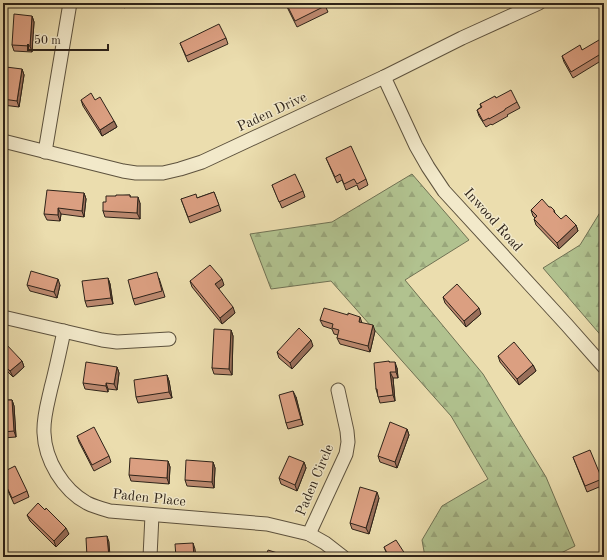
<svg xmlns="http://www.w3.org/2000/svg" width="607" height="560" viewBox="0 0 607 560" font-family="'Old Standard TT',serif">
<defs>
<pattern id="forest-firs" width="22" height="20" patternUnits="userSpaceOnUse"><rect width="22" height="20" fill="#b1c28f"/><path d="M5 1l3.5 6h-7zM16 11l3.5 6h-7z" fill="#99a67b"/></pattern>
</defs>
<rect width="100%" height="100%" fill="#ebddae"/>
<filter id="stains"><feTurbulence type="fractalNoise" baseFrequency=".005" numOctaves="4"/><feColorMatrix values="0 0 0 0 .2 0 0 0 0 .09 0 0 0 0 .02 0 0 0 .5 -.17"/></filter>
<radialGradient id="worn" r=".72"><stop offset=".6" stop-color="#630" stop-opacity="0"/><stop offset="1" stop-color="#630" stop-opacity=".3"/></radialGradient>
<g fill="url(#forest-firs)" stroke="#707254">
<polygon points="412,174 469,240 405,280 483,374 546,477 575,546 553,557 425,557 422,540 442,506 488,479 451,416 331,281 271,289 250,234 332,222"/>
<polygon points="604,206 604,339 543,268 580,245"/>
</g>
<g fill="none" stroke-linecap="round" stroke-linejoin="round">
<defs>
<g id="minor">
<polyline points="384,77 416,146 428,167 444,191 566,324 604,367"/>
<polyline points="3,141 123,171 136,173 163,173 180,169 202,162 384,77 462,38 539,3"/>
<polyline points="45,152 70,3"/>
<polyline points="3,317 102,340 117,342 169,339"/>
<path d="M64,331C60,350 56,369 51,388C48,402 43,418 44,433C45,460 63,490 87,503C95,507 103,509 110,511L267,524L309,534L325,543L343,557"/>
<polyline points="309,534 346,454 348,442 347,431 338,390"/>
<polyline points="150,557 152,515"/>
</g>
</defs>
<use href="#minor" stroke="#5d523e" stroke-width="15"/>
<use href="#minor" stroke="#f2e9ca" stroke-width="13"/>
</g>
<g fill="#bc896f" stroke="#2e2319">
<polygon points="116,3 127,3 125,8"/>
<polygon points="285,3 324,3 328,12 297,27"/>
<polygon points="32,16 34,22 32,52 14,51 12,45"/>
<polygon points="226,38 228,44 188,62 180,43"/>
<polygon points="604,48 604,59 573,78 564,62 562,56 582,50"/>
<polygon points="22,69 24,75 19,107 3,105 3,87"/>
<polygon points="496,98 517,102 520,108 507,115 508,116 492,125 491,124 486,127 479,116 477,110 481,107 480,104"/>
<polygon points="81,100 114,121 117,127 102,136 83,106"/>
<polygon points="326,158 366,179 368,185 359,190 357,185 346,190 342,180 337,183"/>
<polygon points="272,185 303,191 305,197 282,208"/>
<polygon points="214,192 221,211 190,223 181,199 197,198"/>
<polygon points="84,193 86,199 84,217 61,214 60,221 47,220 44,214"/>
<polygon points="130,195 130,197 140,203 140,219 105,217 103,211 106,202 116,196"/>
<polygon points="549,207 554,210 555,213 561,219 576,225 578,231 559,249 536,225 534,219 535,218 533,216 531,210"/>
<polygon points="3,265 5,270 3,271"/>
<polygon points="108,278 110,284 113,304 87,307 85,301"/>
<polygon points="159,278 165,297 135,305 133,299"/>
<polygon points="190,281 224,285 218,289 235,313 222,324 192,287"/>
<polygon points="27,285 60,285 57,298 30,291"/>
<polygon points="443,297 481,314 466,327 445,303"/>
<polygon points="320,320 362,323 375,331 370,352 340,344 337,338 338,335 334,334 332,329 323,326"/>
<polygon points="231,330 233,336 232,375 214,374 212,368"/>
<polygon points="3,345 22,361 24,367 13,377 3,367"/>
<polygon points="313,346 292,369 279,358 277,352"/>
<polygon points="498,356 533,365 536,371 519,385 500,362"/>
<polygon points="389,361 389,362 397,368 398,378 393,378 395,401 380,403 376,389"/>
<polygon points="117,367 119,373 117,390 108,389 108,392 85,389 83,383"/>
<polygon points="167,375 169,381 172,398 138,403 136,397"/>
<polygon points="296,397 303,425 288,429 286,423"/>
<polygon points="3,400 12,400 14,406 16,437 3,438"/>
<polygon points="407,429 409,435 397,468 380,462 378,456"/>
<polygon points="77,436 109,456 111,462 94,471 79,442"/>
<polygon points="573,457 602,479 604,485 587,492"/>
<polygon points="168,461 170,467 169,484 131,481 129,475"/>
<polygon points="213,462 215,468 214,488 187,486 185,480"/>
<polygon points="304,462 306,468 297,491 281,484 279,478"/>
<polygon points="3,472 27,491 29,497 14,504 3,480"/>
<polygon points="379,498 369,534 352,529 350,523"/>
<polygon points="27,515 69,534 56,547 30,521"/>
<polygon points="384,547 407,557 388,557"/>
</g>
<g fill="#996f5a" stroke="#2e2319">
<polygon points="123,3 127,3 125,8"/>
<polygon points="32,16 34,22 32,52 30,46"/>
<polygon points="22,69 24,75 19,107 17,101"/>
<polygon points="114,121 117,127 102,136 100,130"/>
<polygon points="84,193 86,199 84,217 82,211"/>
<polygon points="138,197 140,203 140,219 137,213"/>
<polygon points="58,208 61,214 60,221 58,215"/>
<polygon points="576,225 578,231 559,249 557,243"/>
<polygon points="108,278 110,284 113,304 111,298"/>
<polygon points="58,279 60,285 57,298 54,292"/>
<polygon points="222,279 224,285 217,290 215,284"/>
<polygon points="233,307 235,313 222,324 220,318"/>
<polygon points="479,308 481,314 466,327 464,321"/>
<polygon points="360,317 362,323 359,322"/>
<polygon points="373,325 375,331 370,352 368,346"/>
<polygon points="231,330 233,336 232,375 229,369"/>
<polygon points="311,340 313,346 292,369 290,363"/>
<polygon points="22,361 24,367 13,377 10,371"/>
<polygon points="395,362 397,368 398,378 396,372"/>
<polygon points="533,365 536,371 519,385 517,379"/>
<polygon points="117,367 119,373 117,390 114,384"/>
<polygon points="390,372 393,378 395,401 393,395"/>
<polygon points="167,375 169,381 172,398 169,392"/>
<polygon points="106,383 108,389 108,392 106,386"/>
<polygon points="293,391 296,397 303,425 301,419"/>
<polygon points="12,400 14,406 16,437 14,431"/>
<polygon points="407,429 409,435 397,468 395,462"/>
<polygon points="168,461 170,467 169,484 167,478"/>
<polygon points="213,462 215,468 214,488 212,482"/>
<polygon points="304,462 306,468 297,491 295,485"/>
<polygon points="377,492 379,498 369,534 366,528"/>
<polygon points="66,528 69,534 56,547 54,541"/>
<polygon points="107,536 109,542 110,557 109,557"/>
<polygon points="193,543 195,549 196,557 194,557"/>
</g>
<g fill="#db9f81" stroke="#2e2319">
<polygon points="286,3 324,3 325,6 295,21"/>
<polygon points="14,14 32,16 30,46 12,45"/>
<polygon points="219,24 226,38 186,56 180,43"/>
<polygon points="599,40 604,48 604,52 571,72 562,56 580,45 582,50"/>
<polygon points="6,67 22,69 17,101 3,99 3,87"/>
<polygon points="511,90 517,102 505,109 505,110 489,119 489,118 483,121 477,110 482,107 480,104 495,96 496,98"/>
<polygon points="91,93 95,100 100,97 114,121 100,130 81,100"/>
<polygon points="351,146 366,179 357,184 354,179 344,184 340,174 335,177 326,158"/>
<polygon points="295,174 303,191 279,202 272,185"/>
<polygon points="47,190 84,193 82,211 58,208 58,215 44,214"/>
<polygon points="214,192 219,205 188,217 181,199 196,194 197,198"/>
<polygon points="116,195 130,195 130,197 138,197 137,213 103,211 103,202 106,202 106,196 116,196"/>
<polygon points="542,199 549,207 551,207 554,210 554,212 561,219 566,215 576,225 557,243 534,219 537,216 531,210"/>
<polygon points="210,265 222,279 215,284 233,307 220,318 190,281"/>
<polygon points="31,271 58,279 54,292 27,285"/>
<polygon points="157,272 162,291 133,299 128,280"/>
<polygon points="108,278 111,298 85,301 82,281"/>
<polygon points="457,284 479,308 464,321 443,297"/>
<polygon points="324,308 348,315 348,313 360,317 359,322 373,325 368,346 337,338 339,330 332,328 333,324 320,320"/>
<polygon points="299,328 311,340 290,363 277,352"/>
<polygon points="214,329 231,330 229,369 212,368"/>
<polygon points="514,342 533,365 517,379 498,356"/>
<polygon points="5,343 22,361 10,371 3,364 3,345"/>
<polygon points="389,361 389,362 395,362 396,372 390,372 393,395 378,397 377,389 376,389 374,363"/>
<polygon points="86,362 117,367 114,384 106,383 106,386 83,383"/>
<polygon points="167,375 169,392 136,397 134,380"/>
<polygon points="293,391 301,419 286,423 279,395"/>
<polygon points="3,400 12,400 14,431 3,432"/>
<polygon points="390,422 407,429 395,462 378,456"/>
<polygon points="94,427 109,456 92,465 77,436"/>
<polygon points="590,450 602,479 585,486 573,457"/>
<polygon points="289,456 304,462 295,485 279,478"/>
<polygon points="130,458 168,461 167,478 129,475"/>
<polygon points="186,460 213,462 212,482 185,480"/>
<polygon points="15,466 27,491 12,498 3,479 3,472"/>
<polygon points="360,487 377,492 366,528 350,523"/>
<polygon points="38,503 45,510 46,508 66,528 54,541 27,515"/>
<polygon points="107,536 109,557 87,557 86,538"/>
<polygon points="396,540 407,557 389,557 384,547"/>
<polygon points="193,543 194,557 176,557 175,544"/>
<polygon points="268,550 290,557 266,557"/>
</g>
<g text-anchor="middle" dominant-baseline="central" stroke-width="3" stroke-linejoin="round" paint-order="stroke">
<g font-size="14" fill="#2e2319" stroke="#f2e9ca">
<text transform="translate(272 112) rotate(-25)">Paden Drive</text>
<text transform="translate(493 220) rotate(48)">Inwood Road</text>
<text transform="translate(315 480) rotate(-67)">Paden Circle</text>
<text transform="translate(149 498) rotate(6)">Paden Place</text>
</g>
</g>
<rect width="607" height="560" fill="none" stroke="#ebddae" stroke-width="16"/>
<rect x="4" y="4" width="599" height="552" fill="none" stroke="#2e2319" stroke-width="2"/>
<rect x="8" y="8" width="591" height="544" fill="none" stroke="#2e2319"/>
<path d="M28 44v6h80v-6" fill="none" stroke="#2e2319" stroke-width="2"/>
<text x="34" y="44" font-size="12" fill="#2e2319" stroke="#f2e9ca" stroke-width="3" paint-order="stroke">50 m</text>
<rect width="100%" height="100%" filter="url(#stains)"/>
<rect width="100%" height="100%" fill="url(#worn)"/>
</svg>
